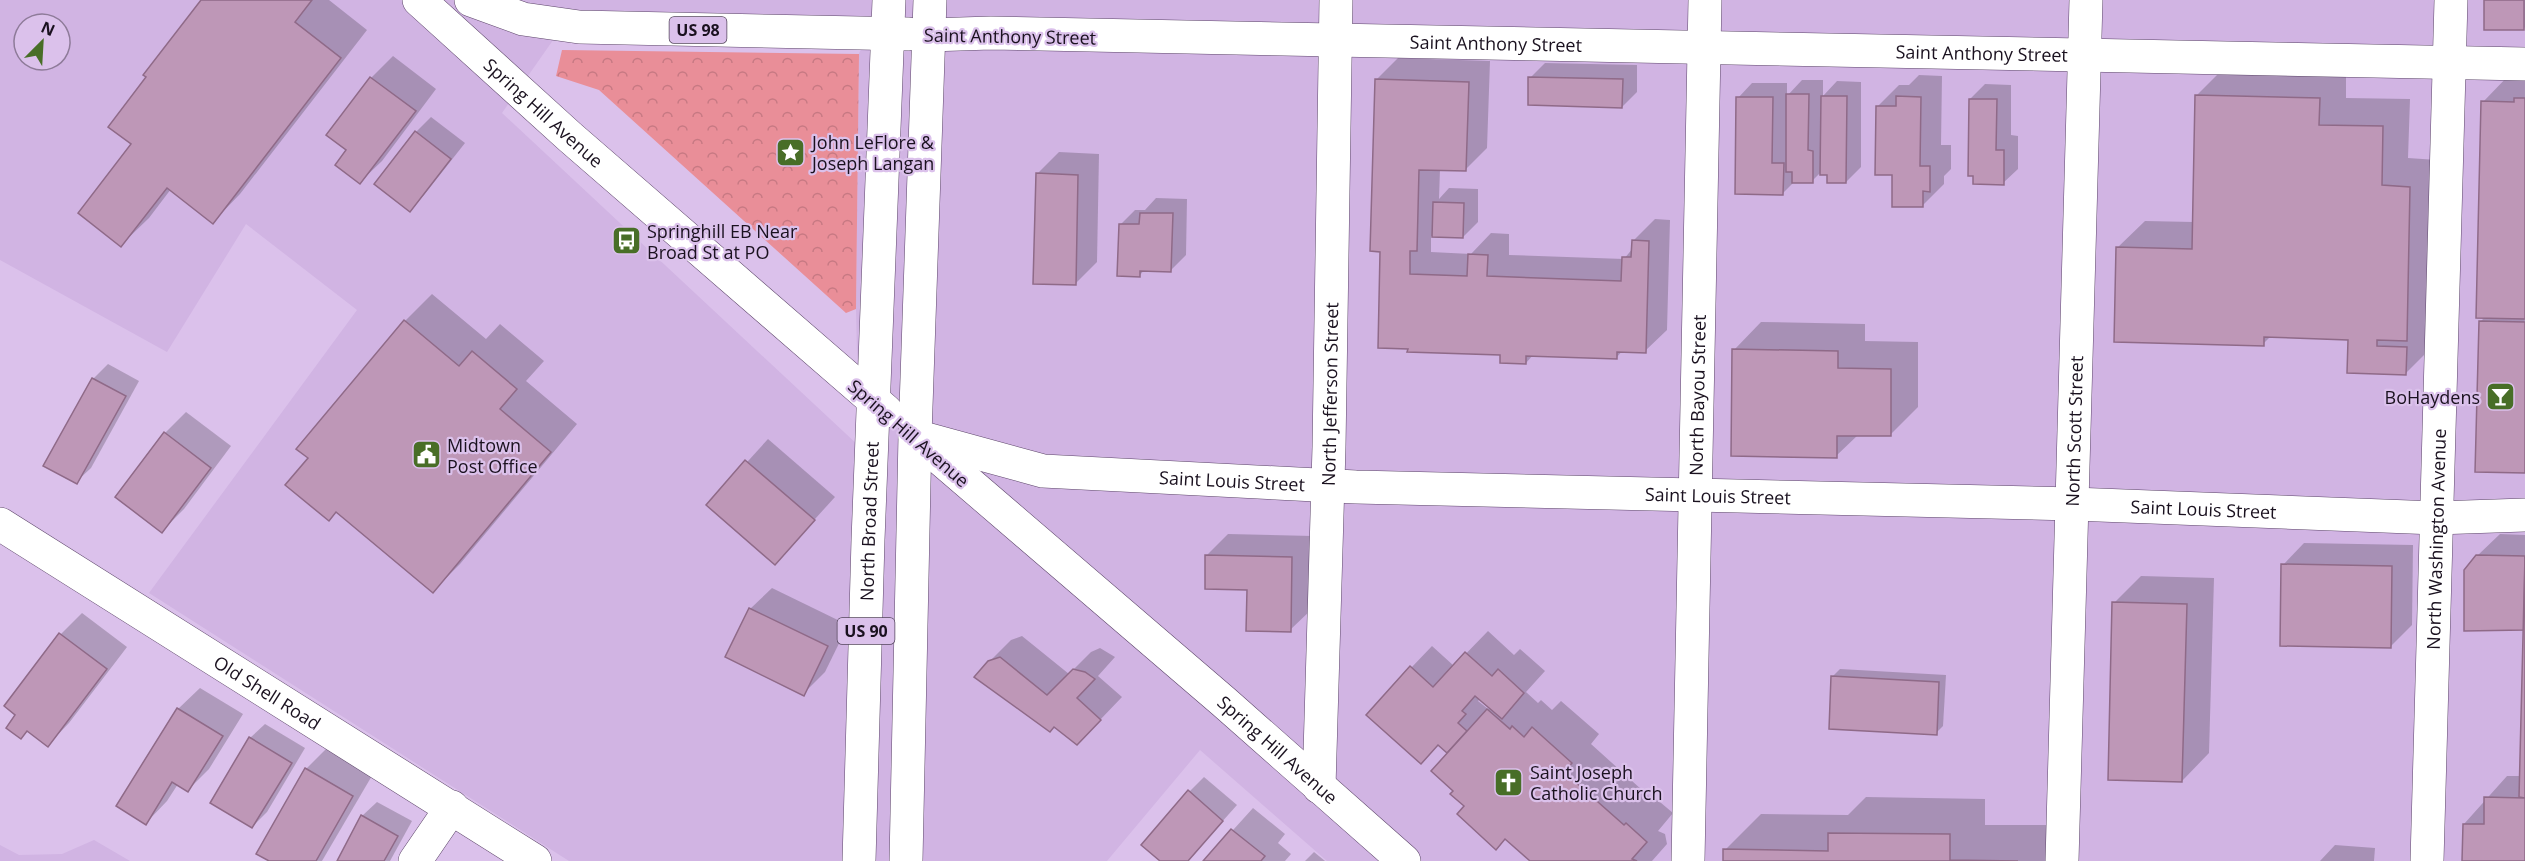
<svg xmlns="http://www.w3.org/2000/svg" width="2525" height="861" viewBox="0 0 2525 861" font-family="'Open Sans',sans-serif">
<defs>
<pattern id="forest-crowns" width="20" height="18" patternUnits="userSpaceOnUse" patternTransform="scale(1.5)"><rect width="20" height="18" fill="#e98e98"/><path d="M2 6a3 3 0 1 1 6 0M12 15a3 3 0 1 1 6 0" fill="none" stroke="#c77983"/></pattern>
</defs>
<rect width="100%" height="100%" fill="#dbc1eb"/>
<g fill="#d1b4e3" fill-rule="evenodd">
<path d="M0,0H2525V861H1327L1200,750L1107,861H569L149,593L357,310L246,224L167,352L0,260ZM572,13L872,17L859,54L856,309L859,446L502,113ZM24,24H60V60H24Z"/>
<polygon points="94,840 130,861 0,861 0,845 19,855 62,854"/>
</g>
<polygon fill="url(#forest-crowns)" points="562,50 859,54 856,309 846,313 599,90 556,76"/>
<g fill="#0003" fill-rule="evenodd">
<polygon points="203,0 329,0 367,30 240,194 213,222 171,189 149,218 121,245 133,144 148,77"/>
<polygon points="2486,0 2525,0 2525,27 2523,29"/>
<polygon points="393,56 436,89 382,161 360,182 348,150 328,135 371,78"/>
<polygon points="1398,58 1490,61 1487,148 1466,169 1440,169 1439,199 1449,188 1478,189 1478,222 1463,237 1431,236 1431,252 1471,254 1491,233 1509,234 1509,255 1624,259 1633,248 1633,241 1655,219 1670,220 1667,330 1645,351 1623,350 1617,357 1533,355 1526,363 1502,354 1382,250 1377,79"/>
<polygon points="1545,63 1637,65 1637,92 1622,107 1530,78"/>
<polygon points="2224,68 2346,71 2346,98 2410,99 2408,158 2437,160 2433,346 2405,374 2349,338 2271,336 2263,344 2117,248 2145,221 2194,222 2197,95"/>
<polygon points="2510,74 2525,75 2525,472 2480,322 2485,317 2483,102"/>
<polygon points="1919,75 1942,76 1941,145 1951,145 1951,169 1944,176 1944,184 1922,206 1894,173 1877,107 1899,85 1909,85"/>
<polygon points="1802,80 1823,80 1823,96 1837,81 1861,82 1861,167 1846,182 1822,171 1812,181 1795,181 1782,194 1738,98 1752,83 1787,83 1787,96"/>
<polygon points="1985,84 2011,85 2011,135 2018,136 2018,169 2003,183 1970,99"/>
<polygon points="431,117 465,143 424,195 410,210 416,132"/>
<polygon points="1059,152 1099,154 1097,262 1075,284 1037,174"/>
<polygon points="1156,198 1187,199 1186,255 1171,270 1145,269 1140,275 1120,225 1135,210 1145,210"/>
<polygon points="432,294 486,339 500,324 544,361 526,381 577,424 460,564 433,591 310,458 405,321"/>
<polygon points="1761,322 1865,324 1865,341 1918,342 1918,407 1890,435 1858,435 1836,456 1734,350"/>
<polygon points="108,364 139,381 91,468 76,482 93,379"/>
<polygon points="186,412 231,446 184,509 162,531 165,433"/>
<polygon points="768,439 835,497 775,563 708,505"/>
<polygon points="1228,534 1313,536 1312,609 1290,630 1248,589 1207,555"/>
<polygon points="2500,534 2525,535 2525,861 2464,861 2464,824 2507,776 2521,776 2525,629 2477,556"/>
<polygon points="2304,543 2413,545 2412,625 2390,647 2283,565"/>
<polygon points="2141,576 2214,578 2209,753 2182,781 2114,603"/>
<polygon points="772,588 848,625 825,672 803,694 750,609"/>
<polygon points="82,613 127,647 69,723 48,745 28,730 21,737 17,715 61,634"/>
<path d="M1488,631L1514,655L1520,649L1545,671L1526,692L1538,703L1541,700L1552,710L1561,701L1599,734L1591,744L1652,799L1654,797L1673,813L1658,831L1665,834L1667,844L1652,861H1532L1466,806L1456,791L1449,753L1439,744L1421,762L1411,668L1432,646L1454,666ZM1480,699L1490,707L1488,709L1478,701Z"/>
<polygon points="1022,636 1069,674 1091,652 1100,648 1115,657 1098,676 1122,697 1099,721 1054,726 989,662 1011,640"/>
<polygon points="1840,669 1946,675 1943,726 1936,733 1833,676"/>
<polygon points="200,688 243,714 209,769 188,790 178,784 167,801 146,823 178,709"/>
<polygon points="265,724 305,748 267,812 252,827 250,738"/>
<polygon points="327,748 373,774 322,861 272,861 306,769"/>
<polygon points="1204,777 1237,805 1187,861 1162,861 1190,791"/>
<polygon points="1866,797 1985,799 1985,825 2054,825 2054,861 1725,861 1725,850 1761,814 1848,815"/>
<polygon points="377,802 412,821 390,861 338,860 362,816"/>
<polygon points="1253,808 1285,834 1278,843 1291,854 1285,861 1205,861"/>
<polygon points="2335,845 2375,848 2374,861 2320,861"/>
<polygon points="1314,852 1325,861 1305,861"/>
</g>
<g fill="#be97b7" stroke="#8f6a88" stroke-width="1.5">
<polygon points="201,0 312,0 295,22 341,58 213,224 167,188 121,247 78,213 131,144 108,127 146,77 143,75"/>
<rect x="2484" y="0" width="40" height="30"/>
<polygon points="370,77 416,111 360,184 335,165 346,150 326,135"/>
<polygon points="1528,77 1623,79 1622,108 1528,105"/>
<polygon points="1375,79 1469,82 1466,171 1419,170 1417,251 1410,251 1410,274 1467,276 1468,254 1488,255 1487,276 1621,281 1622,257 1631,257 1632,240 1649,241 1646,353 1617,352 1617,359 1526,356 1526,364 1500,363 1500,355 1407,352 1408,349 1378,348 1380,252 1370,251"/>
<polygon points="1786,94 1809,94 1808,150 1813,151 1813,183 1792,183 1792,172 1786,172"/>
<polygon points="2195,95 2320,98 2319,125 2383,126 2382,185 2410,187 2407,341 2377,340 2377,346 2407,347 2406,375 2347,373 2348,340 2264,337 2264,346 2114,342 2116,247 2192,249"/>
<polygon points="1821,96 1847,96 1846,183 1827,183 1827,175 1820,175"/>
<polygon points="1896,96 1921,97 1920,166 1930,166 1930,192 1923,191 1923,207 1892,207 1892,175 1875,175 1876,106 1896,106"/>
<polygon points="1736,97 1773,97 1772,163 1784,163 1783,195 1735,194"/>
<polygon points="2514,98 2525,98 2525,319 2476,318 2481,101 2514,102"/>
<polygon points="1969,99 1997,99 1996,150 2004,150 2004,185 1973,184 1973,176 1968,176"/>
<polygon points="415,131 451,159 410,212 374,184"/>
<polygon points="1036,173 1078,175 1076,285 1033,284"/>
<polygon points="1433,202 1464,203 1463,238 1432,237"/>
<polygon points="1140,213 1173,213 1171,272 1140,271 1140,277 1117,276 1119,224 1139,224"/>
<polygon points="404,320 459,366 472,351 517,389 500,409 551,452 433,593 336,512 329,521 285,485 308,458 296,449"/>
<polygon points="2479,321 2525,322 2525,473 2475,472"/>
<polygon points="1732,349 1838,351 1838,368 1891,369 1891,436 1837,436 1837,458 1731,456"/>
<polygon points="92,378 126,396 77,484 43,466"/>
<polygon points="164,432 211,468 162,533 115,497"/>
<polygon points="745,460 815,520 775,565 706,505"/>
<polygon points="1205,555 1292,557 1291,632 1246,631 1247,590 1205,589"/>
<polygon points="2476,555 2525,556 2524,630 2464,631 2464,570"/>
<polygon points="2525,556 2525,798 2519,797"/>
<polygon points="2281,564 2392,566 2391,648 2280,646"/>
<polygon points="2112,602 2187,604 2182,782 2108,780"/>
<polygon points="749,608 828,646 804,696 725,657"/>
<polygon points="59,633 107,669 48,747 27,731 21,739 6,728 15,715 4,706"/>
<polygon points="1465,652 1492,676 1498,669 1524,693 1502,719 1475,696 1462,711 1466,714 1458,723 1467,731 1447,753 1438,745 1421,764 1366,715 1410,666 1433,687"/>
<polygon points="1000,657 1047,695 1073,669 1085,672 1095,679 1077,698 1101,720 1077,745 1054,727 1050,732 974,677 988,661"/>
<polygon points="1831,676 1939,682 1937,735 1829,729"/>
<polygon points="177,708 223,736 188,792 172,782 146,825 116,806"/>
<polygon points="1487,709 1510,729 1512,726 1524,737 1532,727 1572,763 1564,772 1624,825 1626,823 1647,842 1632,859 1637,861 1530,861 1505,839 1496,850 1457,814 1464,806 1450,794 1453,791 1431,771"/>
<polygon points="249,737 292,763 252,828 210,803"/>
<polygon points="305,768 353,796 316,861 269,861 256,854"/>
<polygon points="1188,790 1223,821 1188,861 1160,861 1141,845"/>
<polygon points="2484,797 2525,798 2525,861 2462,861 2463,824 2484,824"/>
<polygon points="361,815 398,836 384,861 337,861"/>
<polygon points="1231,829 1265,856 1261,861 1203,861"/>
<polygon points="1828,833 1950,834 1950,860 2018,861 1723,861 1723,849 1828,851"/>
</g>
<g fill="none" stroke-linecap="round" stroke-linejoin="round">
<defs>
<g id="street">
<path id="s1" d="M1319,787L1329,447L1336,0"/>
<polyline points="415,861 452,807"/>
<path id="s2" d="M1688,861L1705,0"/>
<path id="s3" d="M2062,861L2086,0"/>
<path id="s4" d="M2427,861L2451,0"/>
</g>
<g id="secondary">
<path id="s5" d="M929,35L991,33L2525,64"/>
<path id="s6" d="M915,436L1043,471L1356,487L2073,504L2436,518L2525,515"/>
<path id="s7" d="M921,442L1224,702L1404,861"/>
<path id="s8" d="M0,524L535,861"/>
</g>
<g id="primary">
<path id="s9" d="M419,0L570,137L886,411"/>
<polyline points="471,0 523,19 579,27 909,34"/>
<path id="s10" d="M859,861L868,540L889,0"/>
<polyline points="906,861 915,436 930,0"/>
</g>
</defs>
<use href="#street" stroke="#5c4569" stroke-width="34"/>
<use href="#secondary" stroke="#5c4569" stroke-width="34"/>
<use href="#primary" stroke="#5c4569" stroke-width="34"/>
<use href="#street" stroke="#fff" stroke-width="33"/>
<use href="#secondary" stroke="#fff" stroke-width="33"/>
<use href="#primary" stroke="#fff" stroke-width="33"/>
</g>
<defs>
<symbol id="sight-square" viewBox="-11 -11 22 22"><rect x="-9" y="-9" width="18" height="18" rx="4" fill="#486e27" stroke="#dbc1eb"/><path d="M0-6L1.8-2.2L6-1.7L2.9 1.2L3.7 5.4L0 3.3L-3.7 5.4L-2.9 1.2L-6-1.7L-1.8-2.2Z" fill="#fff"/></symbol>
<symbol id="bus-square" viewBox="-11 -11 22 22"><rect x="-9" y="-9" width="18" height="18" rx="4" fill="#486e27" stroke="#dbc1eb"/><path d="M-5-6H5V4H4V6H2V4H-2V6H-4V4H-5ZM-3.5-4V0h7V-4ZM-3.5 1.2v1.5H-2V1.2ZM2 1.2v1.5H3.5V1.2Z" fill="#fff"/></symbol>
<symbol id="bar-square" viewBox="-11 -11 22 22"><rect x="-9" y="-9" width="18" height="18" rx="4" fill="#486e27" stroke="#dbc1eb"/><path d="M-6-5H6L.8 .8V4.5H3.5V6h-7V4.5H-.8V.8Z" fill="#fff"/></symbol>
<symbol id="civic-square" viewBox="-11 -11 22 22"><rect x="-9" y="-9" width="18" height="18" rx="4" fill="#486e27" stroke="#dbc1eb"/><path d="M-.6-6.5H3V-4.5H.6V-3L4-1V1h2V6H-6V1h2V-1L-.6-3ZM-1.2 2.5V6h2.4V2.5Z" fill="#fff"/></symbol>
<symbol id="church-square" viewBox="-11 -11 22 22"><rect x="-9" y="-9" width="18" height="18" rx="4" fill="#486e27" stroke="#dbc1eb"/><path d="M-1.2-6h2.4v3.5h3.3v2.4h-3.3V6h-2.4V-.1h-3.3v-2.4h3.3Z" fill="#fff"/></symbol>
</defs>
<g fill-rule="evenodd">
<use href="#sight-square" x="774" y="136" width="33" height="33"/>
<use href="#bus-square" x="610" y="224" width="33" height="33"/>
<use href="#bar-square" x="2484" y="380" width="33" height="33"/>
<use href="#civic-square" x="410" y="438" width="33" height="33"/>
<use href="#church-square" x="1492" y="766" width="33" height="33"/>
</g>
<g text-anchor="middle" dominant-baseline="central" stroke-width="4.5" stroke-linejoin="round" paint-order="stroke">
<g fill="#dbc1eb" stroke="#54465c" stroke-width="1.5">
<rect x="669.5" y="17" width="57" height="26" rx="4.5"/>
<rect x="837.5" y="618" width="57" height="26" rx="4.5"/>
</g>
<g font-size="16" font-weight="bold" fill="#1a111f">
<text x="698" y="30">US 98</text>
<text x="866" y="631">US 90</text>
</g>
<g font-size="18" fill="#1a111f" stroke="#dbc1eb">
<text transform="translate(1010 36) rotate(1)">Saint Anthony Street</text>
<text stroke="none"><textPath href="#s5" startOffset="567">Saint Anthony Street</textPath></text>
<text stroke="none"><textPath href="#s5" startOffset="1053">Saint Anthony Street</textPath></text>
<text stroke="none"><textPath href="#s9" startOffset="168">Spring Hill Avenue</textPath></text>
<text stroke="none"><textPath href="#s1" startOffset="393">North Jefferson Street</textPath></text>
<text stroke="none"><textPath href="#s2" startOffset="466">North Bayou Street</textPath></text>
<text stroke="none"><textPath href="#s3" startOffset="430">North Scott Street</textPath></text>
<text transform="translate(909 433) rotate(41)">Spring Hill Avenue</text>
<text stroke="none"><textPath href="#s6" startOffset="322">Saint Louis Street</textPath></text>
<text stroke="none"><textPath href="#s6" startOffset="808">Saint Louis Street</textPath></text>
<text stroke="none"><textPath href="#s6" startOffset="1294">Saint Louis Street</textPath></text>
<text stroke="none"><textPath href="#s10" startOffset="340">North Broad Street</textPath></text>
<text stroke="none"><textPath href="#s4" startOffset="322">North Washington Avenue</textPath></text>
<text stroke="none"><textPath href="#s8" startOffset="316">Old Shell Road</textPath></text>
<text stroke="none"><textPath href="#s7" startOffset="471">Spring Hill Avenue</textPath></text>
</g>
<g font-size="18" fill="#1a111f" stroke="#dbc1eb" text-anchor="start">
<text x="812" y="142">John LeFlore &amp;<tspan x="812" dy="21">Joseph Langan</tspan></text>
<text x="647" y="231">Springhill EB Near<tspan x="647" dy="21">Broad St at PO</tspan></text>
<text x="2480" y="397" text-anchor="end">BoHaydens</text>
<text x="447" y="445">Midtown<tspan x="447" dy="21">Post Office</tspan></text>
<text x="1530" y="772">Saint Joseph<tspan x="1530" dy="21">Catholic Church</tspan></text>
</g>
</g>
<g transform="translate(42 42) rotate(24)"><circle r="28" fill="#dbc1eb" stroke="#8e7b99" stroke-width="1.5"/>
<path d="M0-4.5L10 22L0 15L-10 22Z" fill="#486e27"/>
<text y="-9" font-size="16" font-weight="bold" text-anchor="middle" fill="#1a111f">N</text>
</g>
</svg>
